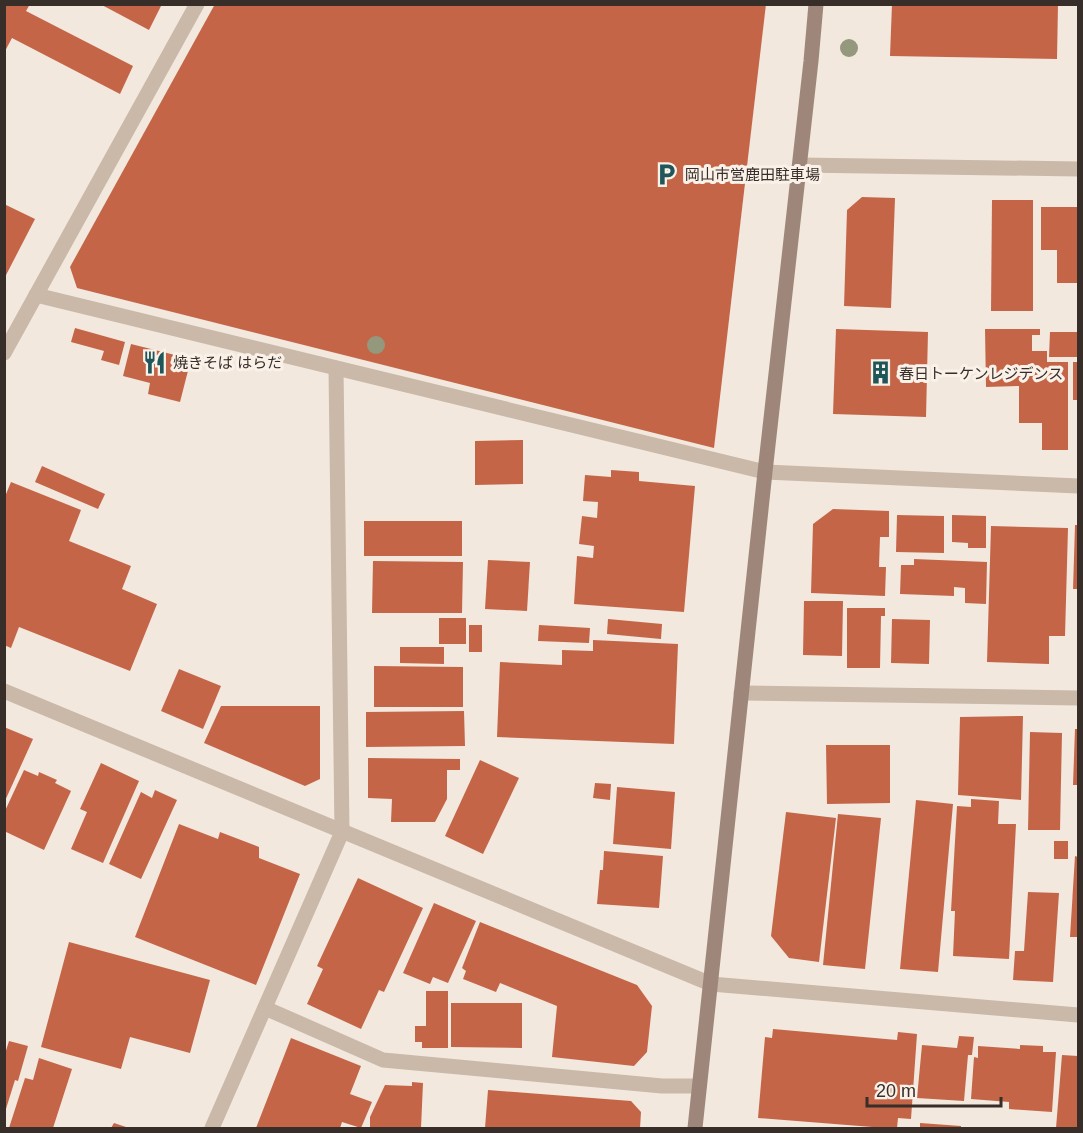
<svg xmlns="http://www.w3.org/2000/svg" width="1083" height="1133" viewBox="0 0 1083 1133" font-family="Helvetica,'Noto Sans JP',sans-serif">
<rect width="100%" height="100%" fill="#f2e8dd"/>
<g fill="#c56548">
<polygon points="4,4 30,4 26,11 133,66 120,94 12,38 4,53"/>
<polygon points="100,4 162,4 149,30"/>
<polygon points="215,4 766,4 714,448 77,288 70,267"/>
<polygon points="892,4 1058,4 1057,59 890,56"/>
<polygon points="862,197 895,198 891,308 844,306 847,210"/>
<polygon points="992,200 1033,200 1033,311 991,311"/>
<polygon points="4,204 35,219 4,279"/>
<polygon points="1041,207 1078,207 1078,283 1057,283 1057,250 1041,250"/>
<polygon points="75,328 125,342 119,365 101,360 104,351 71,342"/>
<polygon points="836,329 928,332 926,417 833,414"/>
<polygon points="985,329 1040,329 1040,335 1032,335 1032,351 1047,351 1047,362 1068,362 1068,450 1042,450 1042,423 1019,423 1019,386 986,387"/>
<polygon points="1050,332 1078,332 1078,357 1049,357"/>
<polygon points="131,344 191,359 180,402 148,394 150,383 123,376"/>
<rect x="1073" y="362" width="5" height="38"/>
<polygon points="523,440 523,484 475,485 475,441"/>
<polygon points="42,466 105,494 98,509 35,482"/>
<polygon points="611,470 639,472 639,481 695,486 684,612 574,604 577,556 593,558 594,546 579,544 582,516 597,518 598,502 583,501 585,475 611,477"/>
<polygon points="11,482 81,510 69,541 131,566 122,589 157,604 130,671 19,627 11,648 4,645 4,499"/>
<polygon points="833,509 889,511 889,537 880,537 879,567 886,567 885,596 811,593 813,524"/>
<polygon points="897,515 944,516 944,553 896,552"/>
<polygon points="952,515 986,516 986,548 968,548 968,543 952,542"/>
<rect x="364" y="521" width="98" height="35"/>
<polygon points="1075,525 1078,525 1078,589 1073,589"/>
<polygon points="991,526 1068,528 1065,636 1049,636 1049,664 987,662"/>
<polygon points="914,559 987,562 986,604 965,603 965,588 954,587 954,596 900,594 901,565 914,565"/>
<polygon points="488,560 530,562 527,611 485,609"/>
<polygon points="373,561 463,562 462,613 372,613"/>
<polygon points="804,601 843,601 842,656 803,655"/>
<polygon points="847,608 885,608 885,616 881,616 880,668 847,668"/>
<rect x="439" y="618" width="27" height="26"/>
<polygon points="608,619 662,624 661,639 607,634"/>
<polygon points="892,619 930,620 929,664 891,663"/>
<rect x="469" y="625" width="13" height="27"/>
<polygon points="539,625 590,628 589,643 538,641"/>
<polygon points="593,640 678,644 674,744 497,737 500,662 562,665 562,650 593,651"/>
<polygon points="400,647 444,647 444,664 400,663"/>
<polygon points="374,666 463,667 463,707 374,707"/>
<polygon points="179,669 221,686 203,729 161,711"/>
<polygon points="221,706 320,706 320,779 305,786 204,743"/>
<polygon points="464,711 465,746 366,747 366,712"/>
<polygon points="1023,716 1021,800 958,795 960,717"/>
<polygon points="4,727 33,739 4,803"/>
<polygon points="1075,729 1078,729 1078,785 1073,785"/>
<polygon points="1030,732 1062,733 1060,830 1028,830"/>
<polygon points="826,745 890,745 890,803 827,804"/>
<polygon points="368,758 460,759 460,770 447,770 447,799 435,822 391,822 392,799 368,798"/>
<polygon points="480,760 519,778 483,854 445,836"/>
<polygon points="101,763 139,781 103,863 71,849 87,812 80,809"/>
<polygon points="24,770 38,776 39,772 57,780 55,783 71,791 44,850 4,831 4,813"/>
<polygon points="595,783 611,784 610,800 593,798"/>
<polygon points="617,787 675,792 671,849 613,844"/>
<polygon points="155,790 177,800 141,879 109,864 141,792 152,798"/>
<polygon points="971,799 999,801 998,824 1016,824 1009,959 953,956 955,911 951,911 957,806 971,807"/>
<polygon points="916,800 953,804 938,972 900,969"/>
<polygon points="786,812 836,818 819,962 789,958 771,936"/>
<polygon points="838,814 881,818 865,969 823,965"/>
<polygon points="179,824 218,839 220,832 259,847 259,858 300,874 256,985 135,937"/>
<rect x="1054" y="841" width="14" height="18"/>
<polygon points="604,851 663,856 659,908 597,904 600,870 603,870"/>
<polygon points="1075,856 1078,857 1078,937 1070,937"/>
<polygon points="358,878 423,908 384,992 379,990 361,1029 307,1004 323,969 317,966"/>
<polygon points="1028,892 1059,893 1053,982 1013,980 1015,951 1024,951"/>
<polygon points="434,903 476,921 448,983 433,977 430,984 403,973"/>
<polygon points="480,922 637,985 652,1006 647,1052 634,1066 552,1057 557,1006 500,983 496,992 463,979 466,971 462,968"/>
<polygon points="69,942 210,980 190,1053 130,1037 121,1069 41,1047"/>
<polygon points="426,991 448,991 448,1048 422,1048 422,1042 415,1042 415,1026 426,1026"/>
<polygon points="451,1003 522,1003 522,1048 451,1047"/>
<polygon points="773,1029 897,1040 898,1032 917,1034 911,1119 898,1118 897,1128 885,1128 758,1118 765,1037 772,1038"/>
<polygon points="959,1036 974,1037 972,1055 968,1055 964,1101 917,1098 922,1045 957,1048"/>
<polygon points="291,1038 361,1066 350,1094 372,1102 361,1128 342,1122 340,1128 256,1128"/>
<polygon points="9,1041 28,1046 18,1081 15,1080 5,1112 4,1057"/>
<polygon points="1020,1045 1043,1046 1043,1052 1056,1052 1052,1112 1009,1109 1009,1102 971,1099 974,1057 978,1058 978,1046 1020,1049"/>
<polygon points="1062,1055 1078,1056 1078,1128 1056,1128"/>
<polygon points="39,1058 72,1069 53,1128 9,1128 25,1078 33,1080"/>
<polygon points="412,1082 423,1083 421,1128 370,1128 370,1117 385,1085 412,1086"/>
<polygon points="488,1090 631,1101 641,1112 640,1128 485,1128"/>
<polygon points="114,1123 129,1128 111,1128"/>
<polygon points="920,1123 961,1126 961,1128 920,1128"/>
</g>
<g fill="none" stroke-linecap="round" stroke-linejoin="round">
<g stroke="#cab8a9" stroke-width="15">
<polyline points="800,165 1078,169"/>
<polyline points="36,295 765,472 1078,486"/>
<polyline points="4,353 197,4"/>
<polyline points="4,691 711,984 1078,1015"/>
<polyline points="741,693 1078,698"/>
<polyline points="265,1008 383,1060 662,1086 699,1086"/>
<polyline points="212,1128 342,832 336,368"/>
</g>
<polyline stroke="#9e877a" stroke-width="15" points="695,1128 765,472 811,61 816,4"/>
</g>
<g fill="#94987c">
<circle cx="849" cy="48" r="9"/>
<circle cx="376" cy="345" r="9"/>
</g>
<defs>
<symbol id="parking-bare" viewBox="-9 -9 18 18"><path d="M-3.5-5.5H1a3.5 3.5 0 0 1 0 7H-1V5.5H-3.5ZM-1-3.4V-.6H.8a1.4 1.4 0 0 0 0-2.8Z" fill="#1e5659" stroke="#faf2e9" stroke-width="2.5" paint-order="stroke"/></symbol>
<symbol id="restaurant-bare" viewBox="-9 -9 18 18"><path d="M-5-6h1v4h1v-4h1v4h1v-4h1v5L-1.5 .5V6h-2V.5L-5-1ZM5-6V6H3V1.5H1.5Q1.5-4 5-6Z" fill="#1e5659" stroke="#faf2e9" stroke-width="2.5" paint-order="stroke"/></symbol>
<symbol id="building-bare" viewBox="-9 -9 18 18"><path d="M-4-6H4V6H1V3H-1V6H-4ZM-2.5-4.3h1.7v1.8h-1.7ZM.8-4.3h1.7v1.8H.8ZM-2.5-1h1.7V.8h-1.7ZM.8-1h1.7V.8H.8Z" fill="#1e5659" stroke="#faf2e9" stroke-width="2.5" paint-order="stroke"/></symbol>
</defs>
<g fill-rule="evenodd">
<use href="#parking-bare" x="650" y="158" width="33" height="33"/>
<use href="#restaurant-bare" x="138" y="346" width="33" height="33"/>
<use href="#building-bare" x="864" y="356" width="33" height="33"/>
</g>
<g text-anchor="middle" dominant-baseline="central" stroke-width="6" stroke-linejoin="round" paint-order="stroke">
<g font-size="15" fill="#372d29" stroke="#faf2e9" text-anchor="start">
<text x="685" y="174">岡山市営鹿田駐車場</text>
<text x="173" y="362">焼きそば はらだ</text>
<text x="899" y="373">春日トーケンレジデンス</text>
</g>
</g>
<rect width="1083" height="1133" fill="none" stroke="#372d29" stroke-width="12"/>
<path d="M867 1097v9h134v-9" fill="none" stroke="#372d29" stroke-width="3"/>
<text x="876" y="1097" font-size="18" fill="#372d29" stroke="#faf2e9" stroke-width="4.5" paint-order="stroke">20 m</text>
</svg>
